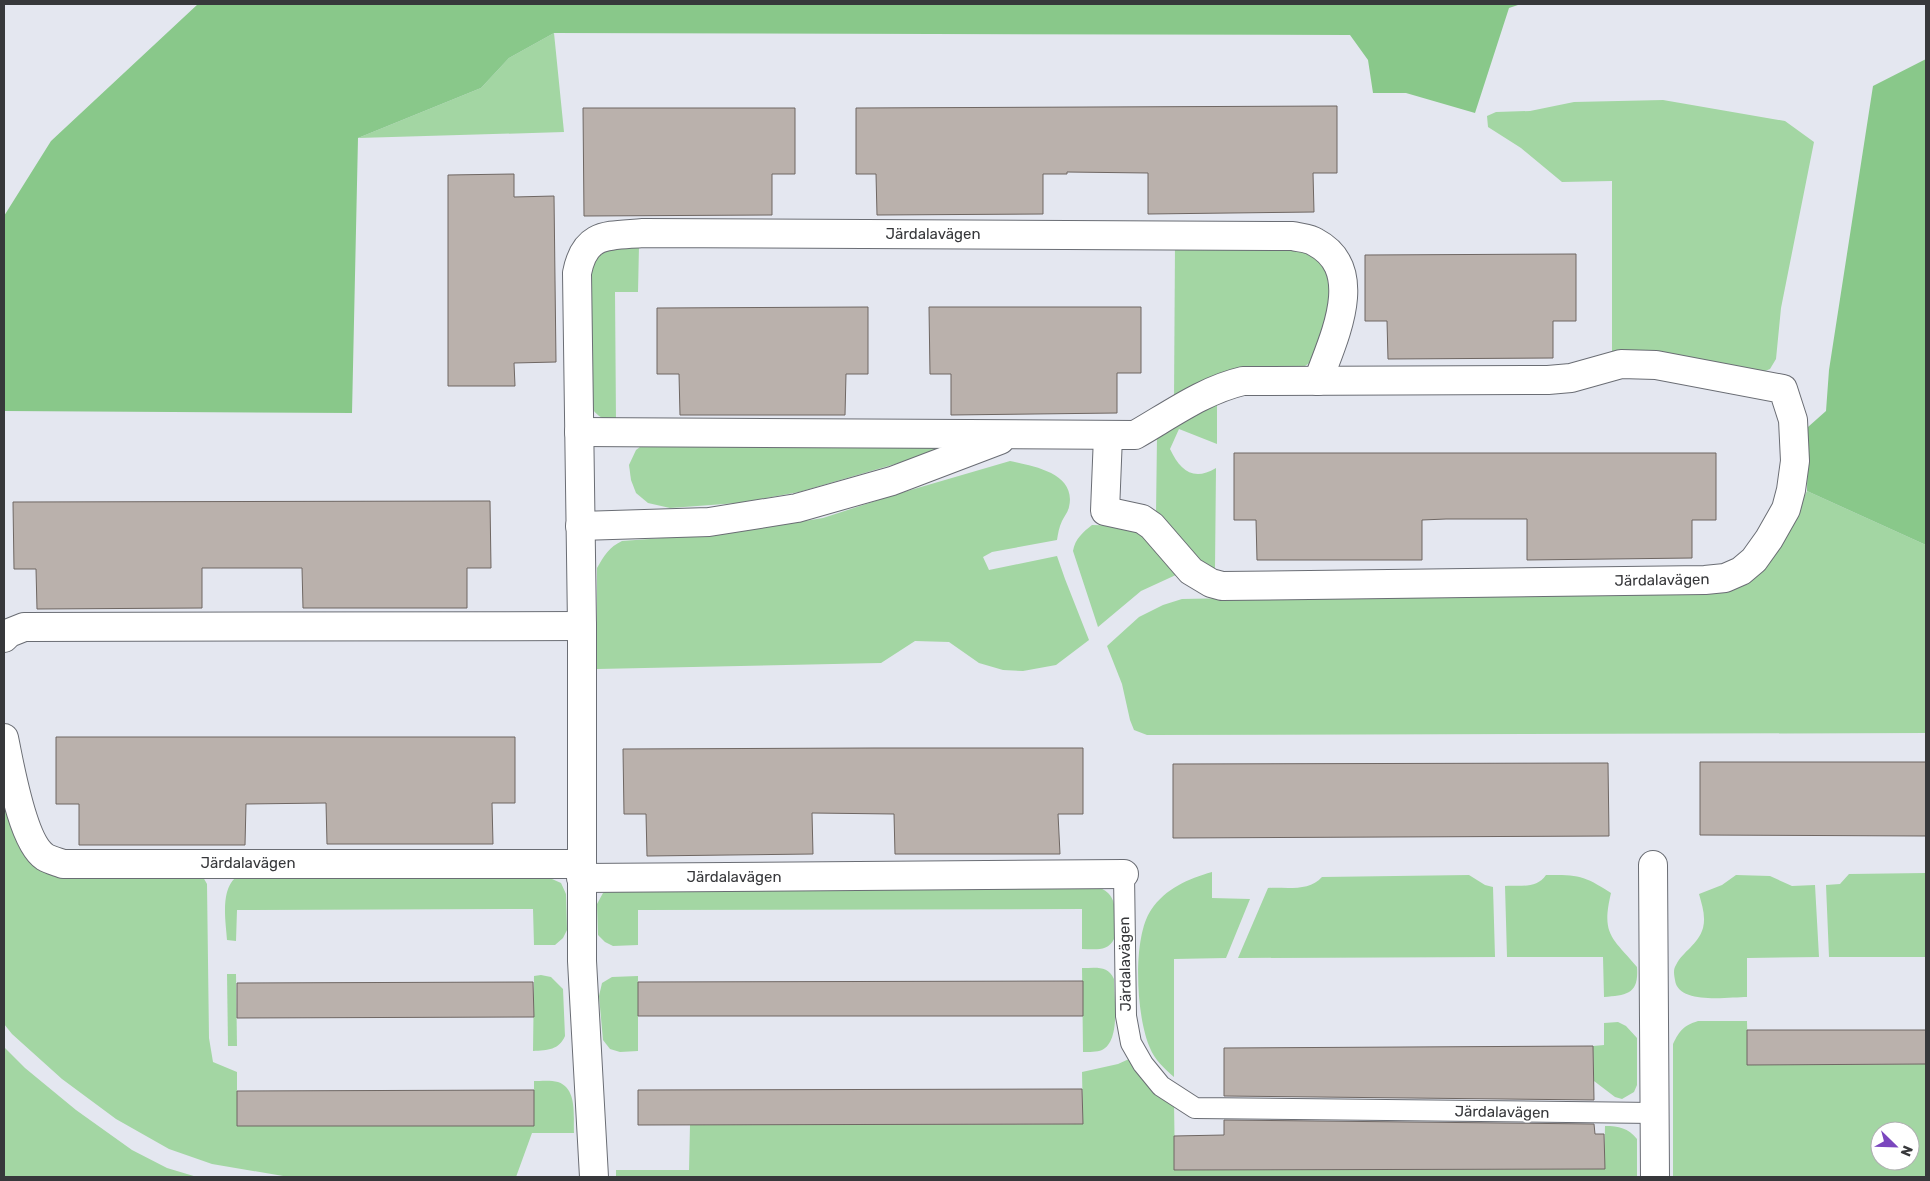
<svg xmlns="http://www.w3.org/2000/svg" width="1930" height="1181" viewBox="0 0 1930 1181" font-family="Rubik,sans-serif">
<rect width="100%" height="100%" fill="#e4e7f0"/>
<g fill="#a3d6a3" fill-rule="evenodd">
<polygon points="554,33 564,132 358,138 481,88 509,58"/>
<polygon points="1663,100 1785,121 1814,142 1781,308 1776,359 1770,369 1760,373 1612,353 1612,181 1562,182 1521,148 1488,127 1487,116 1496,112 1530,111 1574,102"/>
<polygon points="1175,245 1302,245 1328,269 1332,309 1311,362 1299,370 1174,400"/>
<path d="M639,246L638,292H615L616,422C603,419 596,417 590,404C590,383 586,273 594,262C604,247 622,247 639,246Z"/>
<path d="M1217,404V444L1179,429L1170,449C1180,470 1193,482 1216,468L1215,569L1203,564L1156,516L1157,436Z"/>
<polygon points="961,438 933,453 799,492 738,503 670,508 648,503 636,493 631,480 629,465 636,450 649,440"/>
<path d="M1010,461C1033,466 1077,473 1069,507C1068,512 1064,517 1062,521C1059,527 1058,534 1057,540L992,552L983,557L989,570L1057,556L1065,579L1089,640L1056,665L1023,671L1003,670L979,663L949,642L915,641L881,663L597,669V568C604,556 609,547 622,541L731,533L823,518L897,494Z"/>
<polygon points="1807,491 1926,545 1926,733 1147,735 1134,730 1130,720 1122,684 1107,646 1139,617 1163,605 1182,599 1714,588 1784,535"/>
<path d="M1092,525L1128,526L1144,535L1178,574L1141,591L1098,627L1073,551C1075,539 1083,532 1092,525Z"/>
<path d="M4,766L25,845L203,877L207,884L209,1038L213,1062L237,1072V1126H534V1081C541,1081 551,1080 558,1082C578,1089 573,1117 574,1133H532L516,1177H289L212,1164L169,1149L116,1119L62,1079L12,1034L4,1024Z"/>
<path d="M245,872L538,875L552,879L561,883L566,894L567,930L563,938L555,945H534L533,909L237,910L236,941L227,940C226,923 220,892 235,878C237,876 242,874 245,872Z"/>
<path d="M1212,872V898L1250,899L1226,958L1174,959V1077C1165,1069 1154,1059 1150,1048C1136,1017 1132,938 1151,910C1166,888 1188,879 1212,872Z"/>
<polygon points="1926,873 1926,957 1829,957 1826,885 1840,884 1849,874"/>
<path d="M1469,875L1485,885L1493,887L1495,957L1238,958L1268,888C1286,887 1309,892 1322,877Z"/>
<path d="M1546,875C1579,875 1583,875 1611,893C1601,935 1612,937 1637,967C1639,994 1627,995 1604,997L1603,957H1507L1505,886C1520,885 1537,889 1546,875Z"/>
<path d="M1736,875L1770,876L1792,886L1815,885L1819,957L1747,958V997C1728,997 1678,1005 1675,980C1674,974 1673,970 1676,965C1683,951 1698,945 1703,928C1706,916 1702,905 1699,894L1722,885Z"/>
<path d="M1095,886C1122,894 1114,916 1114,939C1108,952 1094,949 1082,949V909L638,910V945L613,946L605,942L598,935L597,904L603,893L612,888Z"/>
<path d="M1082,968C1096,968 1108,965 1114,979C1114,998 1121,1041 1102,1050C1097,1052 1089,1052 1083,1052Z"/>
<polygon points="227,974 236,974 237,1046 228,1046"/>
<path d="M541,975L551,977L563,989L565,1036C559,1050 548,1050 533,1051L534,976Z"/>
<polygon points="638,976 638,1051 620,1052 610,1049 603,1040 599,996 602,983 612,977"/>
<path d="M1698,1021H1747L1748,1065L1926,1064V1177H1673V1044C1680,1030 1683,1026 1698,1021ZM1880,1131H1910V1161H1880Z"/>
<polygon points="1618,1022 1626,1026 1637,1038 1637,1085 1634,1092 1622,1099 1615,1097 1594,1081 1593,1046 1604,1045 1604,1023"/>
<polygon points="4,1047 25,1068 76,1110 132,1150 167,1168 197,1177 4,1177"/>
<path d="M1129,1059C1142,1078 1150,1096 1174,1102L1175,1170L1604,1169L1605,1126C1619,1126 1628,1128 1637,1139V1177H616V1170H689L690,1125L1083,1124L1082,1072L1118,1064Z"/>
</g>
<g fill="#89c88a">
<polygon points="198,4 1521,4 1509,8 1475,113 1406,93 1373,93 1368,60 1350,35 554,33 509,58 481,88 358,138 352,413 4,411 4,216 51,141"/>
<polygon points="1926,59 1926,545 1807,491 1808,427 1826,411 1829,370 1873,86"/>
</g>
<g fill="#bab1ac" stroke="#6f6763">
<polygon points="1337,106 1337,173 1313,173 1314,212 1148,214 1148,173 1067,172 1067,174 1043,174 1043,214 877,215 876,174 856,174 856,108"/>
<polygon points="583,108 795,108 795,174 772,174 772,215 584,216"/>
<polygon points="514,174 514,197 554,196 556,362 514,363 515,386 448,386 448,175"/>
<polygon points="1576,254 1576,321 1553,321 1553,358 1388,359 1387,321 1365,321 1365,255"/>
<polygon points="868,307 868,374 846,374 845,415 680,415 679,374 657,374 657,308"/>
<polygon points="929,307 1141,307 1141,373 1117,373 1117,413 951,415 951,374 930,374"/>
<polygon points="1234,453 1716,453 1716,520 1692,520 1692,558 1527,560 1527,519 1446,519 1422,520 1422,560 1257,560 1256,520 1234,520"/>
<polygon points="490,501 491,568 467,568 467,608 303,608 302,568 202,568 202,608 37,609 36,569 14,569 13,502"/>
<polygon points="56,737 515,737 515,803 492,803 493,844 327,844 326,803 246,804 245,845 79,845 79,804 56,804"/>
<polygon points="874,748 1083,748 1083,814 1058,814 1060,854 895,854 894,814 812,813 813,854 647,856 646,814 624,814 623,749"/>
<polygon points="1700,762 1926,762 1926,836 1700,835"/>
<polygon points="1608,763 1609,836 1173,838 1173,764"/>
<polygon points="1083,981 1083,1016 638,1016 638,982"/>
<polygon points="533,982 534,1017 237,1018 237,983"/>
<polygon points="1747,1030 1926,1030 1926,1064 1747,1065"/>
<polygon points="1593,1046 1594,1100 1224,1096 1224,1048"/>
<polygon points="1082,1089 1083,1124 638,1125 638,1090"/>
<polygon points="534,1090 534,1126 237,1126 237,1091"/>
<polygon points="1224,1120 1594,1124 1595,1134 1604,1134 1605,1169 1174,1170 1174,1136 1224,1135"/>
</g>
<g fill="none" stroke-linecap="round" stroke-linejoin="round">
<defs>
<polyline id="lane" points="1124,874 1126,1016 1131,1043 1143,1064 1161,1086 1195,1108 1655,1113"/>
<g id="street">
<path d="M579,432L1135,435C1170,415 1204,390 1243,381L1548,380L1571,378L1621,364L1656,365L1783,389L1793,420L1795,461L1791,490L1786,509L1769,539L1754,560L1741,571L1725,578L1705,580L1222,586L1211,583L1191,571L1152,526L1142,519L1105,511L1108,436"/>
<polyline points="580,526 709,522 797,508 892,481 1000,440"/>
<polyline points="4,638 9,633 24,627 582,626"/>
<path d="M4,738C10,766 22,842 45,857C50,860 58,862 63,864H581"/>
<polyline points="1653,865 1655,1177"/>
<polyline points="581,878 1124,874"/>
<path d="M594,1177L582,961V626L577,273C585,232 607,236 643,233L1293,236C1300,238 1309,238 1315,242C1368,270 1333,339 1318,381"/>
</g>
</defs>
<use href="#lane" stroke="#6a6d74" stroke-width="22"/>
<use href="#street" stroke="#6a6d74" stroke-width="30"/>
<use href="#lane" stroke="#fff" stroke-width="20"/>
<use href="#street" stroke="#fff" stroke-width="28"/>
</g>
<g text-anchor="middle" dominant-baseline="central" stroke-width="4" stroke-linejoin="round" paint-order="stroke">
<g font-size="15" fill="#37383b" stroke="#fff">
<text x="933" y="234">Järdalavägen</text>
<text transform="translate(1662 580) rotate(-1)">Järdalavägen</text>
<text x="248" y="863">Järdalavägen</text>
<text x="734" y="877">Järdalavägen</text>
<text transform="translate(1125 964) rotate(-91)">Järdalavägen</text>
<text transform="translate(1502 1112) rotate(1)">Järdalavägen</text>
</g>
</g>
<rect width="1930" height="1181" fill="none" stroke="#37383b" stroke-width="10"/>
<g transform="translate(1895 1146) rotate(113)"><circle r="24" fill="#ffffff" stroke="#afafb1"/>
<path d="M0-4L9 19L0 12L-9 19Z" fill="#7b47be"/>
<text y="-8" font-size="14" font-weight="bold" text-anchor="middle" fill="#37383b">N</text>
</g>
</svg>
